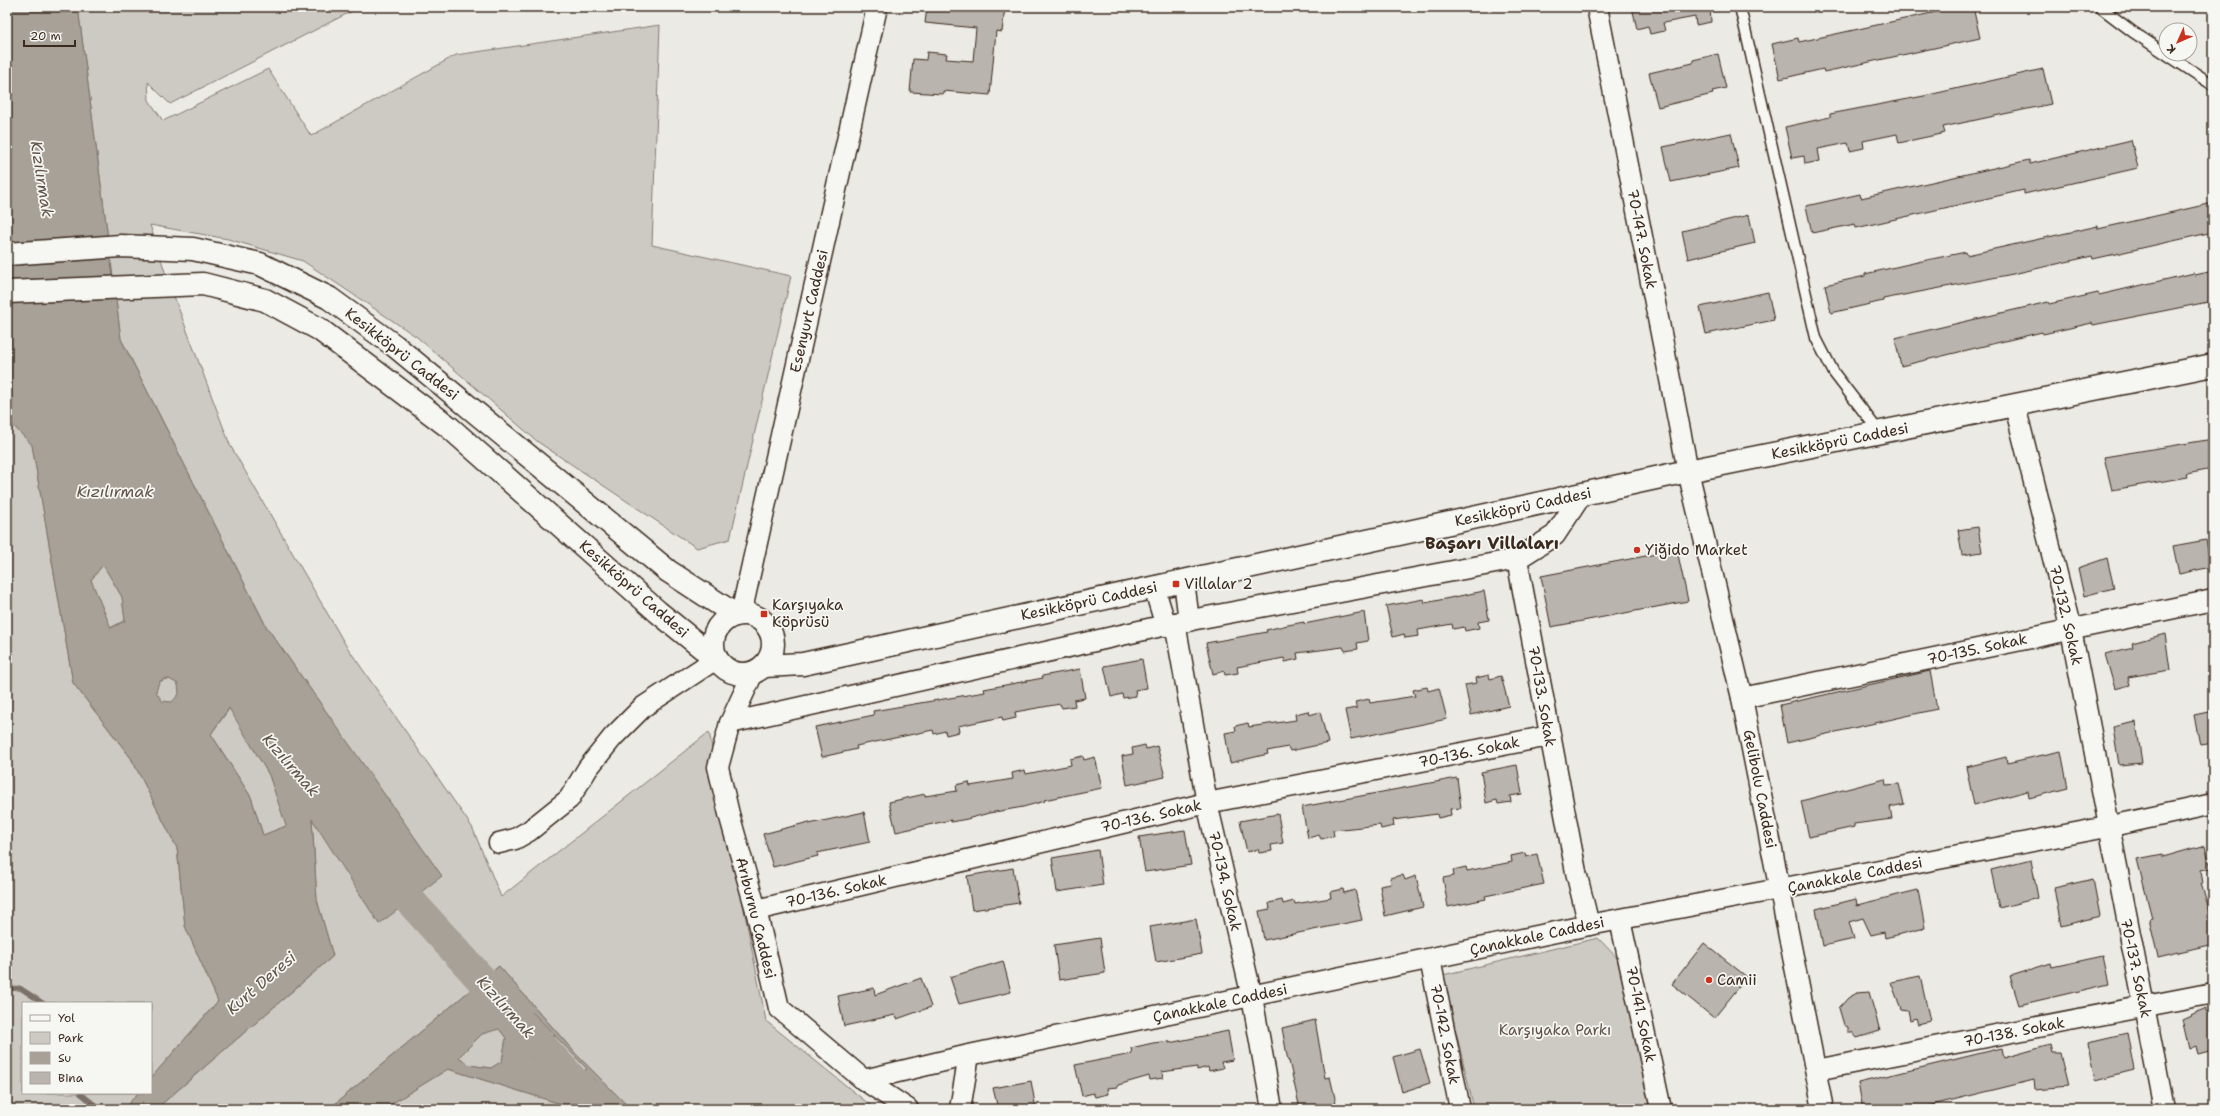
<svg xmlns="http://www.w3.org/2000/svg" width="2220" height="1116" viewBox="0 0 2220 1116" font-family="'Shantell Sans',sans-serif">
<rect width="100%" height="100%" fill="#ebeae5"/>
<filter id="ink" filterUnits="userSpaceOnUse"><feTurbulence type="fractalNoise" baseFrequency=".025" numOctaves="2"/><feDisplacementMap in="SourceGraphic" scale="8" xChannelSelector="R" yChannelSelector="G"/><feConvolveMatrix kernelMatrix="1 2 1 2 8 2 1 2 1" color-interpolation-filters="sRGB"/></filter>
<g filter="url(#ink)">
<g fill="#cdcac4" stroke="#847a71">
<polygon points="78,7 360,7 170,104 148,82 149,100 163,121 268,69 311,136 456,55 660,25 652,245 791,276 730,539 697,548 538,442 417,337 303,261 228,239 150,225 166,275 230,445 345,644 472,827 501,897 709,732 766,1021 875,1109 631,1109 575,1053 499,966 329,1109 156,1109 333,956 317,900 312,818 441,876 266,626 121,339"/>
<polygon points="7,419 32,445 73,683 131,758 177,848 185,926 218,1001 151,1078 151,1003 23,1003 23,1093 138,1093 124,1109 7,1109"/>
<polygon points="103,564 122,597 125,620 110,628 91,580"/>
<circle cx="168" cy="691" r="12"/>
<polygon points="230,708 269,775 287,826 263,835 251,797 211,734"/>
<polygon points="1598,938 1623,964 1652,1109 1474,1109 1443,975"/>
<polygon points="532,1012 588,1069 580,1073 594,1080 583,1099 527,1054 513,1025"/>
<polygon points="499,1028 506,1038 502,1061 491,1068 469,1065 459,1057 482,1034"/>
<polygon points="448,1069 561,1104 567,1109 383,1109"/>
</g>
<g fill="#a8a198" stroke="#7c7167" fill-rule="evenodd">
<path d="M7,7H78L121,339L266,626L442,876L379,924L312,819L317,900L333,956L156,1109H124L138,1093H151V1078L218,1001L185,926L177,848L131,758L73,683L32,445L7,419ZM103,565L122,597L125,621L111,628L91,580ZM164,679H169L178,684L179,694L172,702L162,701L156,692L159,682ZM229,708L269,775L286,826L263,835L251,797L211,734Z"/>
<path d="M499,966L575,1053L631,1109H567L561,1104L448,1069L383,1109H329ZM532,1012L587,1069L579,1073L594,1080L583,1099C556,1077 523,1060 513,1025ZM499,1029L506,1038L502,1061L491,1068L469,1065L459,1057L482,1034Z"/>
</g>
<g fill="none" stroke-linecap="round" stroke-linejoin="round">
<g stroke="#7c7167" stroke-width="5">
<polyline points="7,989 20,988 43,1003"/>
<polyline points="80,1093 100,1109"/>
</g>
<polyline stroke="#a8a198" stroke-width="31" points="382,870 599,1109"/>
</g>
<g fill="#bab4ae" stroke="#3b2a1e">
<polygon points="927,7 1005,7 1002,32 996,31 990,95 943,91 943,94 910,92 913,59 926,60 927,52 947,54 946,59 973,61 976,28 925,23"/>
<polygon points="1632,7 1710,7 1711,22 1696,25 1695,17 1663,23 1665,31 1650,34 1648,26 1637,29"/>
<polygon points="1959,7 1973,7 1980,38 1824,72 1823,69 1780,79 1772,44 1798,38 1799,42"/>
<polygon points="1718,54 1726,88 1712,91 1713,94 1658,107 1649,73 1693,63 1693,60"/>
<polygon points="2043,69 2051,104 1943,127 1945,133 1899,143 1897,134 1863,141 1864,148 1850,151 1848,143 1818,149 1820,161 1805,164 1804,156 1792,158 1785,127 1830,117 1830,114 1924,96"/>
<polygon points="1731,133 1739,168 1671,182 1663,147"/>
<polygon points="2131,140 2138,168 2024,194 2024,190 1856,228 1855,224 1812,233 1806,206 1860,194 1861,198 2029,160 2030,164"/>
<polygon points="2213,203 2213,232 2093,259 2092,256 2013,274 1883,299 1883,301 1831,313 1825,285 1865,276 1865,274 1922,261 1966,252 1967,255 2098,226 2098,229"/>
<polygon points="1749,215 1755,243 1688,259 1682,231"/>
<polygon points="2209,272 2213,301 2093,325 2092,323 2043,334 2042,332 1901,366 1895,338 2048,302 2049,304 2098,293 2099,295 2194,273 2195,275"/>
<polygon points="1768,292 1774,320 1706,334 1700,307"/>
<polygon points="2213,439 2213,469 2186,474 2187,477 2112,490 2104,457"/>
<polygon points="1978,527 1982,552 1962,555 1958,530"/>
<polygon points="2206,540 2211,567 2179,574 2173,546"/>
<polygon points="1677,550 1688,601 1551,627 1541,576"/>
<polygon points="2107,558 2114,588 2084,596 2078,568"/>
<polygon points="1484,591 1489,620 1478,622 1479,628 1465,631 1464,627 1453,629 1452,624 1418,630 1419,636 1405,638 1404,634 1393,637 1386,606 1424,599 1425,603"/>
<polygon points="1364,612 1368,641 1357,643 1358,649 1345,651 1343,647 1297,653 1298,659 1285,662 1284,658 1237,667 1238,673 1225,675 1224,671 1213,674 1206,643 1267,632 1266,630 1288,625 1304,622 1304,624"/>
<polygon points="2165,634 2170,670 2128,677 2130,685 2115,689 2105,654 2133,647 2132,643"/>
<polygon points="1142,659 1147,688 1135,690 1136,696 1123,698 1122,694 1111,697 1104,666"/>
<polygon points="1080,669 1085,698 1074,700 1075,706 1062,708 1060,704 1015,712 1016,718 1003,721 1002,717 958,726 959,732 946,735 945,731 934,734 933,730 856,746 857,749 822,757 815,727 874,715 873,711 985,692 984,689 1043,678 1042,676"/>
<polygon points="1930,671 1937,709 1787,743 1780,705"/>
<polygon points="1489,675 1490,679 1501,676 1509,706 1471,715 1465,685 1477,683 1476,678"/>
<polygon points="1427,687 1428,691 1439,688 1447,719 1351,739 1345,710 1357,708 1355,702 1369,699 1370,703 1415,696 1413,690"/>
<polygon points="1308,711 1309,715 1320,712 1328,743 1290,751 1288,747 1267,751 1268,754 1230,763 1225,733 1236,731 1235,726 1248,723 1249,727 1296,720 1295,714"/>
<polygon points="2213,711 2213,743 2200,745 2194,715"/>
<polygon points="2136,722 2142,763 2119,765 2113,727"/>
<polygon points="1145,745 1146,749 1157,746 1165,777 1127,785 1122,756 1133,754 1132,748"/>
<polygon points="2061,751 2068,788 2029,798 2028,791 1974,805 1966,767 2006,757 2007,763"/>
<polygon points="1083,756 1084,760 1095,757 1102,788 1044,800 1045,801 1023,807 989,813 967,819 951,822 951,820 896,832 889,802 925,794 925,796 957,791 956,785 969,782 970,786 1013,779 1012,773 1025,770 1026,774 1071,765 1070,759"/>
<polygon points="1517,765 1522,794 1510,796 1511,802 1498,804 1497,800 1486,803 1481,772"/>
<polygon points="1457,778 1461,808 1450,809 1451,815 1438,818 1437,814 1393,820 1394,826 1381,829 1380,825 1333,830 1334,836 1321,839 1319,835 1308,838 1302,807"/>
<polygon points="1885,779 1886,785 1899,784 1904,804 1890,807 1892,819 1854,824 1854,827 1809,837 1801,801"/>
<polygon points="864,812 870,842 817,853 818,856 773,867 763,834 809,822 809,824"/>
<polygon points="1278,814 1283,843 1271,845 1272,851 1259,853 1258,849 1247,852 1240,821"/>
<polygon points="1185,830 1191,865 1145,872 1139,837"/>
<polygon points="2205,845 2211,868 2201,870 2203,884 2201,884 2213,919 2213,944 2158,957 2149,919 2152,918 2137,859 2163,854 2163,857"/>
<polygon points="1098,850 1103,885 1057,892 1052,858"/>
<polygon points="1525,853 1526,857 1537,854 1544,884 1485,896 1486,899 1448,907 1443,878 1454,876 1453,870 1466,867 1467,871 1512,862 1511,856"/>
<polygon points="2031,860 2038,898 1999,908 1991,870"/>
<polygon points="1013,868 1019,903 972,910 967,876"/>
<polygon points="1403,875 1405,880 1416,876 1423,907 1385,916 1380,886 1391,884 1390,878"/>
<polygon points="2093,879 2100,916 2061,926 2054,888"/>
<polygon points="1343,889 1344,893 1355,890 1362,920 1264,940 1259,911 1270,909 1269,903 1282,900 1283,904 1294,901 1295,904 1331,898 1330,892"/>
<polygon points="1918,890 1925,928 1885,938 1884,932 1871,935 1863,918 1849,922 1854,939 1823,946 1816,909 1856,899 1857,905"/>
<polygon points="1196,919 1202,954 1156,962 1150,927"/>
<polygon points="1100,938 1105,973 1059,980 1054,945"/>
<polygon points="1704,943 1747,977 1714,1018 1672,984"/>
<polygon points="2103,956 2109,984 2019,1005 2010,976 2051,963 2052,967"/>
<polygon points="1003,961 1011,992 959,1004 950,977"/>
<polygon points="1920,976 1930,1021 1918,1024 1916,1018 1910,1020 1908,1010 1901,1009 1891,982"/>
<polygon points="921,978 931,1007 897,1019 895,1015 844,1026 838,996 874,988 875,995"/>
<polygon points="1869,992 1880,1031 1857,1038 1852,1032 1848,1032 1848,1027 1844,1025 1839,1008 1848,998 1857,993"/>
<polygon points="2206,1008 2206,1012 2213,1011 2213,1049 2198,1053 2196,1046 2189,1049 2182,1019"/>
<polygon points="1315,1020 1325,1078 1330,1077 1337,1107 1327,1109 1300,1109 1289,1061 1288,1061 1282,1028"/>
<polygon points="1228,1031 1233,1060 1221,1062 1223,1068 1209,1071 1208,1067 1197,1070 1197,1067 1162,1072 1163,1078 1150,1080 1149,1076 1118,1085 1118,1087 1107,1088 1108,1094 1095,1097 1093,1093 1082,1096 1075,1065 1132,1054 1131,1048 1153,1043 1169,1041 1169,1043"/>
<polygon points="2127,1033 2134,1070 2095,1080 2088,1042"/>
<polygon points="2050,1045 2052,1053 2060,1053 2068,1086 2035,1089 2034,1080 1916,1109 1863,1109 1858,1083 2002,1048 2004,1058"/>
<polygon points="1420,1049 1430,1083 1402,1092 1393,1057"/>
<polygon points="1031,1081 1036,1109 998,1109 993,1088"/>
</g>
<g fill="none" stroke-linecap="round" stroke-linejoin="round">
<defs>
<g id="service">
<polyline points="1740,7 1816,338 1834,373 1880,433"/>
<polyline points="2100,7 2133,32 2213,85"/>
</g>
<g id="minor">
<polyline points="1597,7 1688,471 1742,698 1823,1109"/>
<polyline points="2015,406 2071,630 2164,1109"/>
<polyline points="1582,494 1555,535 1517,559 1576,872 1589,925"/>
<polyline points="1184,581 1189,621"/>
<polyline points="1154,587 1166,626"/>
<polyline points="741,614 877,7"/>
<polyline points="1175,623 1207,803 1252,997 1272,1109"/>
<polyline points="753,673 730,723 718,767 729,814 756,910 779,1008 864,1080 908,1109"/>
<polyline points="1742,698 2213,600"/>
<polyline points="730,723 1175,623 1517,559"/>
<polyline points="499,843 515,839 529,831 569,799 588,768 613,737 643,707 716,659"/>
<polyline points="756,910 1207,803 1549,736"/>
<polyline points="1620,920 1661,1109"/>
<polyline points="1430,959 1460,1109"/>
<polyline points="1816,1070 2213,993"/>
<polyline points="864,1080 969,1055 1589,925 2107,827 2213,804"/>
<polyline points="960,1109 969,1055"/>
</g>
<g id="tertiary">
<polyline points="7,254 121,246 193,249 260,264 329,298 395,346 668,571 736,615"/>
<polyline points="7,292 203,284 265,300 319,329 449,427 658,612 701,647 716,657"/>
<circle cx="743" cy="644" r="30"/>
<polyline points="764,666 803,664 1688,471 2213,365"/>
</g>
</defs>
<use href="#service" stroke="#3b2a1e" stroke-width="13"/>
<use href="#minor" stroke="#3b2a1e" stroke-width="23"/>
<use href="#tertiary" stroke="#3b2a1e" stroke-width="25"/>
<use href="#service" stroke="#f6f6f2" stroke-width="10"/>
<use href="#minor" stroke="#f6f6f2" stroke-width="20"/>
<use href="#tertiary" stroke="#f6f6f2" stroke-width="22"/>
</g>
</g>
<g fill="#c8321e" stroke="#f6f6f2" stroke-width="1.5">
<circle cx="1637" cy="550" r="4"/>
<rect x="1172" y="580" width="8" height="8" rx="2"/>
<rect x="760" y="610" width="8" height="8" rx="2"/>
<circle cx="1709" cy="980" r="4"/>
</g>
<g text-anchor="middle" dominant-baseline="central" stroke-width="3.5" stroke-linejoin="round" paint-order="stroke">
<g font-size="15" fill="#3b2a1e" stroke="#f6f6f2">
<text transform="translate(1642 239) rotate(79)">70-147. Sokak</text>
<text transform="translate(809 311) rotate(-77)">Esenyurt Caddesi</text>
<text transform="translate(402 354) rotate(38)">Kesikköprü Caddesi</text>
<text transform="translate(1840 441) rotate(-11)">Kesikköprü Caddesi</text>
<text transform="translate(1523 507) rotate(-12)">Kesikköprü Caddesi</text>
<text transform="translate(634 589) rotate(41)">Kesikköprü Caddesi</text>
<text transform="translate(1089 601) rotate(-12)">Kesikköprü Caddesi</text>
<text transform="translate(2066 615) rotate(77)">70-132. Sokak</text>
<text transform="translate(1977 649) rotate(-12)">70-135. Sokak</text>
<text transform="translate(1542 696) rotate(80)">70-133. Sokak</text>
<text transform="translate(1469 752) rotate(-12)">70-136. Sokak</text>
<text transform="translate(1760 789) rotate(79)">Gelibolu Caddesi</text>
<text transform="translate(1151 816) rotate(-13)">70-136. Sokak</text>
<text transform="translate(1855 875) rotate(-11)">Çanakkale Caddesi</text>
<text transform="translate(1225 881) rotate(77)">70-134. Sokak</text>
<text transform="translate(836 891) rotate(-13)">70-136. Sokak</text>
<text transform="translate(756 918) rotate(76)">Arıburnu Caddesi</text>
<text transform="translate(1537 936) rotate(-12)">Çanakkale Caddesi</text>
<text transform="translate(2136 968) rotate(78)">70-137. Sokak</text>
<text transform="translate(1220 1003) rotate(-12)">Çanakkale Caddesi</text>
<text transform="translate(1641 1014) rotate(78)">70-141. Sokak</text>
<text transform="translate(2014 1032) rotate(-11)">70-138. Sokak</text>
<text transform="translate(1445 1034) rotate(79)">70-142. Sokak</text>
</g>
<g font-size="15" fill="#3b2a1e" stroke="#f6f6f2" text-anchor="start">
<text x="1645" y="550">Yiğido Market</text>
<text x="1184" y="584">Villalar 2</text>
<text x="772" y="605">Karşıyaka<tspan x="772" dy="17">Köprüsü</tspan></text>
<text x="1717" y="980">Camii</text>
</g>
<g font-size="15" fill="#605248" stroke="#f6f6f2">
<text x="1555" y="1030">Karşıyaka Parkı</text>
</g>
<g font-size="16" font-style="italic" fill="#615449" stroke="#f6f6f2">
<text transform="translate(42 179) rotate(81)">Kızılırmak</text>
<text x="115" y="491">Kızılırmak</text>
<text transform="translate(291 765) rotate(49)">Kızılırmak</text>
<text transform="translate(261 983) rotate(-41)">Kurt Deresi</text>
<text transform="translate(506 1007) rotate(48)">Kızılırmak</text>
</g>
<g font-size="17" font-weight="bold" fill="#3b2a1e" stroke="#f6f6f2">
<text x="1492" y="543">Başarı Villaları</text>
</g>
</g>
<rect width="2220" height="1116" fill="none" stroke="#f6f6f2" stroke-width="24"/>
<rect x="12" y="12" width="2196" height="1092" fill="none" stroke="#3b2a1e" stroke-width="1.5" filter="url(#ink)"/>
<rect x="22" y="1002" width="130" height="92" fill="#f6f6f2" stroke="#aba49d"/>
<rect x="30" y="1015" width="20" height="6" fill="#f6f6f2" stroke="#aba49d"/>
<text x="58" y="1022" font-size="12" fill="#3b2a1e">Yol</text>
<rect x="30" y="1032" width="20" height="12" fill="#cdcac4" stroke="#aba49d"/>
<text x="58" y="1042" font-size="12" fill="#3b2a1e">Park</text>
<rect x="30" y="1052" width="20" height="12" fill="#a8a198" stroke="#aba49d"/>
<text x="58" y="1062" font-size="12" fill="#3b2a1e">Su</text>
<rect x="30" y="1072" width="20" height="12" fill="#bab4ae" stroke="#aba49d"/>
<text x="58" y="1082" font-size="12" fill="#3b2a1e">Bina</text>
<g transform="translate(2178 42) rotate(225)"><circle r="19" fill="#f6f6f2" stroke="#aba49d"/>
<path d="M0-3L7 15L0 10L-7 15Z" fill="#c8321e"/>
<text y="-6" font-size="11" font-weight="bold" text-anchor="middle" fill="#3b2a1e">K</text>
</g>
<path d="M24 40v6h51v-6" fill="none" stroke="#3b2a1e" stroke-width="2"/>
<text x="30" y="40" font-size="12" fill="#3b2a1e" stroke="#f6f6f2" stroke-width="3" paint-order="stroke">20 m</text>
</svg>
